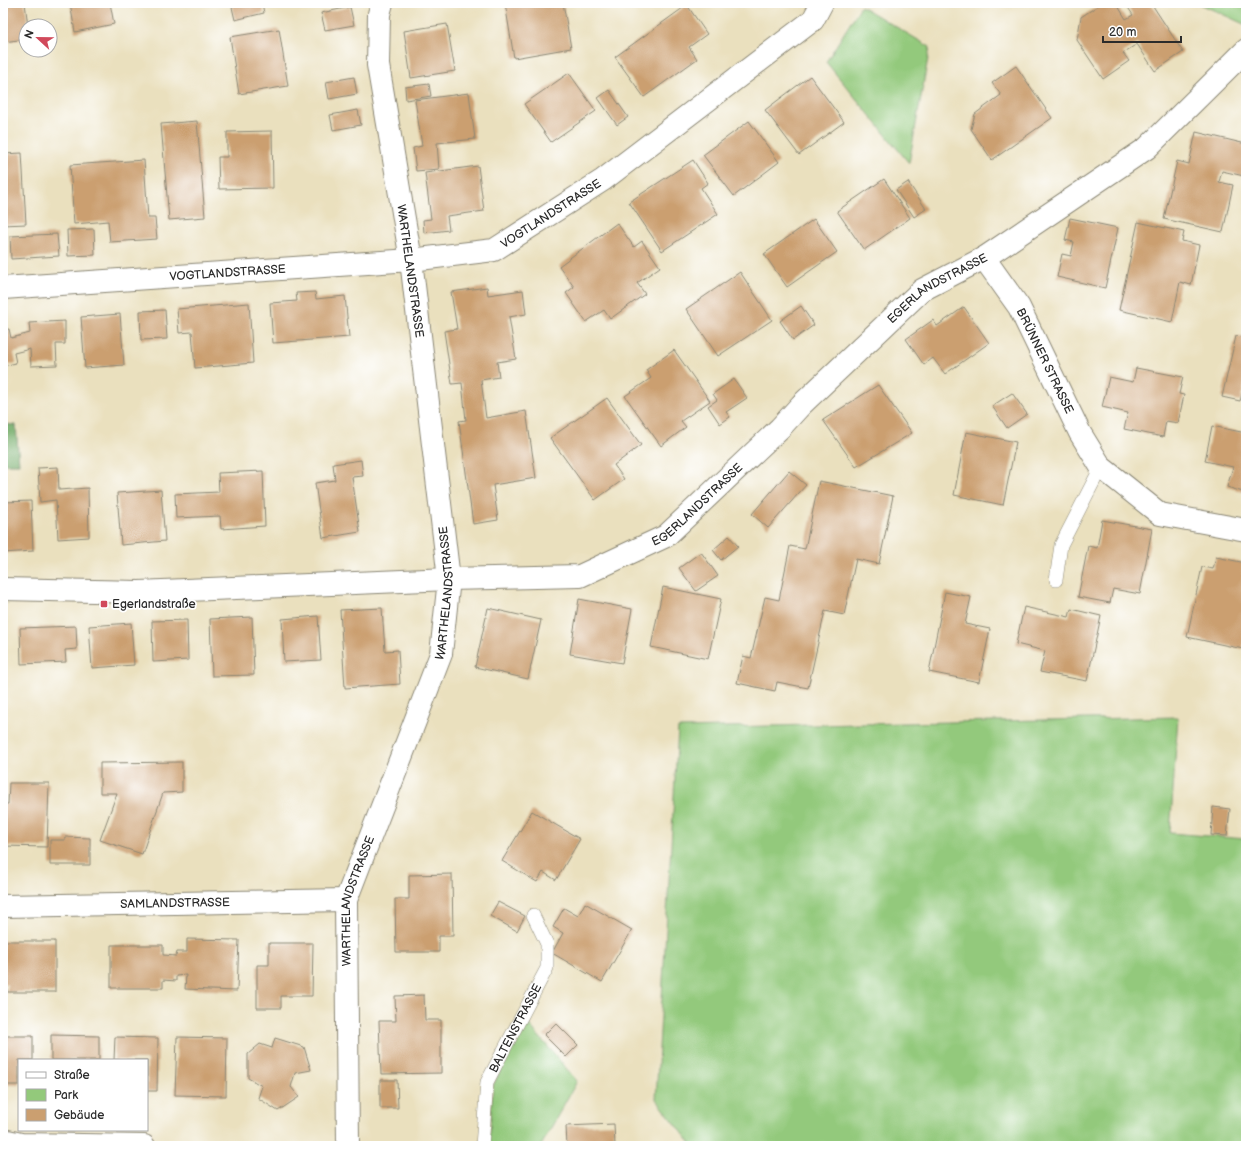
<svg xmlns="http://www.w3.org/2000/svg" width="1249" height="1149" viewBox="0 0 1249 1149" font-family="'Balsamiq Sans',sans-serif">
<rect width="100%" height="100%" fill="#fff"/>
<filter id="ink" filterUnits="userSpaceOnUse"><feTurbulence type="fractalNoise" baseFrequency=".025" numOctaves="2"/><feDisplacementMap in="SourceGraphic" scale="8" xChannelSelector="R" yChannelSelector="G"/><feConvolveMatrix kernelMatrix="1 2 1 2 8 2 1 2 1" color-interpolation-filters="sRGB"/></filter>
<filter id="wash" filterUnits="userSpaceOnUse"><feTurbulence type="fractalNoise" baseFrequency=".012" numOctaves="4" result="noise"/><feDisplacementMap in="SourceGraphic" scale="16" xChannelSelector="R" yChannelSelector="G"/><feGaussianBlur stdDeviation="0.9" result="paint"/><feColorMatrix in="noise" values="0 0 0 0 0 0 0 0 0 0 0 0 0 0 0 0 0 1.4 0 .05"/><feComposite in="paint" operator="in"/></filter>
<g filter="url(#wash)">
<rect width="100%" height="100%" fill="#eae0be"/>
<g fill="#93c97b" stroke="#5f7a53">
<polygon points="1198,3 1246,3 1246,25"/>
<polygon points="861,6 930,47 909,163 826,62"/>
<polygon points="1178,717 1170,833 1246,839 1246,1146 693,1146 656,1099 678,728"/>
<polygon points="526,1021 577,1081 541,1146 491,1146 489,1145 493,1085"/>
</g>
<polygon fill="#76ad6b" stroke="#506c4b" points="3,424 16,425 19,464 3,464"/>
<g id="blocks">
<g fill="#cb9f70">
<polygon points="3,3 25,3 28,26 26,26 26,39 3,42"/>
<polygon points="70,3 110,3 114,24 75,32"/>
<polygon points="231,3 262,3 264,13 235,20"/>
<polygon points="505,3 563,3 571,48 514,58"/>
<polygon points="1102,3 1116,3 1126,19 1133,15 1127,6 1131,3 1151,3 1183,52 1155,71 1137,44 1123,53 1129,61 1103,79 1077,40 1081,17"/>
<polygon points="687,5 707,34 689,47 697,59 644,97 615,57"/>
<polygon points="350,7 354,25 325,30 321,13"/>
<polygon points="447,24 455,71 411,78 404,31"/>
<polygon points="279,29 288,86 239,94 230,37"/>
<polygon points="1016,66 1052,118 992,160 971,129 975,114 1001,95 992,83"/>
<polygon points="569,73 596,111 551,142 524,104"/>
<polygon points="810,76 844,122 799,155 765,110"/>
<polygon points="354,77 357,94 329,99 326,82"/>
<polygon points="429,84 431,96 406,100 405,87"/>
<polygon points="609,90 628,117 617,125 598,98"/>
<polygon points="469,93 475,139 437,143 439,169 416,171 413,148 422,146 415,100"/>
<polygon points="358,110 361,125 333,130 330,115"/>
<polygon points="197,121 205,217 169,220 161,124"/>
<polygon points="749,121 779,162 734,196 703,155"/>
<polygon points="272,131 273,188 219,189 218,157 227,157 227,132"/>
<polygon points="1196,132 1246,144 1246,168 1244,176 1222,171 1219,182 1233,185 1223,232 1164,219 1177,161 1189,164"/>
<polygon points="22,153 26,224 3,225 3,154"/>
<polygon points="144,160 148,218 155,218 157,239 110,242 108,221 74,224 70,165"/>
<polygon points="693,160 708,183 701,188 718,214 662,251 629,202"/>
<polygon points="478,166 484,211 447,216 449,230 424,233 423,220 431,219 425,173"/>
<polygon points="884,179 910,218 864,250 837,211"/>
<polygon points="908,182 926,209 914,217 896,190"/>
<polygon points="1070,218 1118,228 1105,288 1057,277 1062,254 1071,256 1074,242 1065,240"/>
<polygon points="814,219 837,252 787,287 764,254"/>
<polygon points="1138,222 1184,232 1182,241 1199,245 1191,285 1180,282 1172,322 1119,310"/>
<polygon points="617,223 634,247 642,241 660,267 637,283 645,294 610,319 604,310 586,322 566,293 574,287 559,266"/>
<polygon points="94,229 95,255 68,256 67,230"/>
<polygon points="57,234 59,256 11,259 10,236"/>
<polygon points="740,272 772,320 718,356 686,309"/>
<polygon points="487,287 488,295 523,290 526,314 509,317 516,359 497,362 499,377 481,380 486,418 526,411 536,478 493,485 498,520 473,524 459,421 466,420 462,383 452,384 444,331 457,329 451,292"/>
<polygon points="315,292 316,299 345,296 349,337 273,343 270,303 297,301 296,293"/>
<polygon points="249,303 253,363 195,368 192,332 179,333 177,309"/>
<polygon points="801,306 814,325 793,340 780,321"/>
<polygon points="964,307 989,343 945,374 933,358 924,365 906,339 933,320 937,326"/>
<polygon points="165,310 167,339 141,340 140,311"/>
<polygon points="120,314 124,365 85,368 81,317"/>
<polygon points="65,321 65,344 56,344 57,365 31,366 30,349 14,353 16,363 3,366 3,330 9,329 11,338 30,333 29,323"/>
<polygon points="1236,336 1246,338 1246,381 1240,401 1222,397"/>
<polygon points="674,350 710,401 681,421 686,427 661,446 625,396 651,378 646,370"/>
<polygon points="1136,368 1183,377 1179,394 1184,395 1178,423 1166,421 1163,437 1124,429 1128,413 1102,407 1109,377 1133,382"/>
<polygon points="734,379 747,398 726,412 730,417 720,424 708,406 717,400 713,394"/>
<polygon points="878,385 912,433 856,467 823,420"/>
<polygon points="1012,393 1027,414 1007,428 992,406"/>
<polygon points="607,398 641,445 614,465 624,479 595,500 550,438"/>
<polygon points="1212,426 1246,433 1246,493 1227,487 1233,467 1205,461"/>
<polygon points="966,432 1016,442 1003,505 954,495"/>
<polygon points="361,460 363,476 352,477 360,532 323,538 315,483 335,480 333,464"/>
<polygon points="58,467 59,490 88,488 89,537 58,539 56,500 40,502 38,468"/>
<polygon points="263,471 265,526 221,529 220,516 176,518 175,494 219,492 218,473"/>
<polygon points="789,471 806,485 768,528 752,514"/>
<polygon points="819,481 893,496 879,564 856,559 844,615 825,611 808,688 777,682 775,691 737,683 743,656 751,658 765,597 779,600 790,546 805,549"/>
<polygon points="161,490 165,541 121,545 117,493"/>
<polygon points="31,501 33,551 3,553 3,502"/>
<polygon points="1102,520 1152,529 1140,594 1113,589 1110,603 1078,597 1088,546 1097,548"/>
<polygon points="729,536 738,546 721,560 713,550"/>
<polygon points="701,552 718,576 696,591 679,568"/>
<polygon points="1216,557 1246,563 1246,636 1243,649 1187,637 1202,567 1213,569"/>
<polygon points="663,587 721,599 708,659 651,647"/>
<polygon points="945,592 971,597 965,624 990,629 979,682 929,672"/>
<polygon points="579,599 632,609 622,663 570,654"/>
<polygon points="1024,607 1069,617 1071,609 1101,616 1087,681 1040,672 1045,651 1016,644"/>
<polygon points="382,608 385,651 398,650 400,684 345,688 340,610"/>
<polygon points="488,608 541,620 528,679 475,667"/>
<polygon points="318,616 321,660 284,662 282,619"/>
<polygon points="252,617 254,675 212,676 210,619"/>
<polygon points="187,620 188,660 153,662 152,621"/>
<polygon points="131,623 134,665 92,668 89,626"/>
<polygon points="76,626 77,649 65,650 66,662 21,664 20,628"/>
<polygon points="182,762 182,792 163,793 142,854 100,840 117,793 100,793 100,763"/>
<polygon points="9,783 49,783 47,847 3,846 3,804 8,804"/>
<polygon points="1213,807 1230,809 1227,836 1211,835"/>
<polygon points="532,811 580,839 556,880 543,872 537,882 502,861"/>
<polygon points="65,837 90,838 90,865 50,865 50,840 65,840"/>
<polygon points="1244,840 1246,840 1246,868 1242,868"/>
<polygon points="452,874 453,936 439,936 439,952 396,952 395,899 409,899 409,875"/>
<polygon points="498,902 525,916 517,931 490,916"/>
<polygon points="585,903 632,930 602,982 552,953 563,933 553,927 564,908 578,916"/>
<polygon points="187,939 239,940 237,991 185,989 186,975 176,976 176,981 163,980 163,988 111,988 111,945 163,945 163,955 176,956 177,952 187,952"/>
<polygon points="3,941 55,941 55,992 7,992 7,984 3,984"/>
<polygon points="269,943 313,943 312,996 281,996 281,1008 257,1008 257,965 269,965"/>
<polygon points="424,995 425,1020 441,1020 441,1073 381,1074 379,1021 396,1021 395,996"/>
<polygon points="556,1023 578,1045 566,1057 544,1035"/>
<polygon points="51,1035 99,1036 99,1060 51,1060"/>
<polygon points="3,1036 33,1036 33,1060 19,1060 19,1085 3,1085"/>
<polygon points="115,1037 158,1038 157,1091 147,1091 147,1060 114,1060"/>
<polygon points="177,1037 227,1038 226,1096 175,1095"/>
<polygon points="275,1038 304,1047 311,1070 295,1073 291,1087 299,1097 278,1111 258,1098 262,1086 248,1078 248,1054 260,1044 272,1048"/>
<polygon points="380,1080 397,1080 398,1108 380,1108"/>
<polygon points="614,1124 615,1146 567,1146 566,1126"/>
</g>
</g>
</g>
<g filter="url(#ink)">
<use href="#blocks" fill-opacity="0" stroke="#8a8674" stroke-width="1"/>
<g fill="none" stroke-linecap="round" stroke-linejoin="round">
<defs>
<g id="service">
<polyline points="1056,580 1061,545 1101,467"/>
<path id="s1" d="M482,1146L487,1082L547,968V944L533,915"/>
</g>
<g id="minor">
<path id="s2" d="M984,258L1019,307L1080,433L1101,467L1160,514L1246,530"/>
<path id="s3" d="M3,288L411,260L494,250L603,180L813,20L822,3"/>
<path id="s4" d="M3,589L139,592L449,579L580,576L666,536L780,428L801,405L922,290L984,258L1147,148L1246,50"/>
<path id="s5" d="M3,906L346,900"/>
<polyline points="3,1140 21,1144 144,1146"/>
<path id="s6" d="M348,1146L346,900L441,654L449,579L411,260L378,65L379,14L382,3"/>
</g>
</defs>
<use href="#service" stroke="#8a8674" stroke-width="14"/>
<use href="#minor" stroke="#8a8674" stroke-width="24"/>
<use href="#service" stroke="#fff" stroke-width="13"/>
<use href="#minor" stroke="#fff" stroke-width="22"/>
</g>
</g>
<rect fill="#d1495b" stroke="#fff" stroke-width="1.5" x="100" y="600" width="8" height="8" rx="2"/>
<g text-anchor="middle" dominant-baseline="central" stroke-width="3.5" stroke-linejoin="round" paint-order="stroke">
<g font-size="12" fill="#2b2b2b" stroke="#fff">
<text stroke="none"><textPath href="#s3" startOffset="560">VOGTLANDSTRASSE</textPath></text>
<text transform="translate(410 271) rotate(82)">WARTHELANDSTRASSE</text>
<text stroke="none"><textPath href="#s3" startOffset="225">VOGTLANDSTRASSE</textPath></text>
<text stroke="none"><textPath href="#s4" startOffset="1041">EGERLANDSTRASSE</textPath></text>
<text stroke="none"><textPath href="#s2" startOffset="120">BRÜNNER STRASSE</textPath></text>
<text stroke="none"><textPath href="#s4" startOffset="716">EGERLANDSTRASSE</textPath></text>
<text stroke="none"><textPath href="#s6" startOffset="571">WARTHELANDSTRASSE</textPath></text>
<text stroke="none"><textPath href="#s6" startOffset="247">WARTHELANDSTRASSE</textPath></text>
<text stroke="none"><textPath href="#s5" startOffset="172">SAMLANDSTRASSE</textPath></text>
<text stroke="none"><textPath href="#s1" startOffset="125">BALTENSTRASSE</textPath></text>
</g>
<g font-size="12" fill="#2b2b2b" stroke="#fff" text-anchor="start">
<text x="112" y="604">Egerlandstraße</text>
</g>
</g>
<rect width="1249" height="1149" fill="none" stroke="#fff" stroke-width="16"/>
<rect x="18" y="1059" width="130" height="72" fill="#ffffff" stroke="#aaaaaa"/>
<rect x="26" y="1072" width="20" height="6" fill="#ffffff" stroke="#aaaaaa"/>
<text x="54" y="1079" font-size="12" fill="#2b2b2b">Straße</text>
<rect x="26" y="1089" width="20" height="12" fill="#93c97b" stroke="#aaaaaa"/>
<text x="54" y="1099" font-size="12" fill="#2b2b2b">Park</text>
<rect x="26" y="1109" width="20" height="12" fill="#cb9f70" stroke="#aaaaaa"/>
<text x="54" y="1119" font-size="12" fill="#2b2b2b">Gebäude</text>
<g transform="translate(38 38) rotate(292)"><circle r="19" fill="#ffffff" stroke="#aaaaaa"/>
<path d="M0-3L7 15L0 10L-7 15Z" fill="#d1495b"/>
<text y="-6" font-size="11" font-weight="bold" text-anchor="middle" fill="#2b2b2b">N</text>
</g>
<path d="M1103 36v6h78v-6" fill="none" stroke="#2b2b2b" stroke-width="2"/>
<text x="1109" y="36" font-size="12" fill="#2b2b2b" stroke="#ffffff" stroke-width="3" paint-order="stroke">20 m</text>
</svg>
